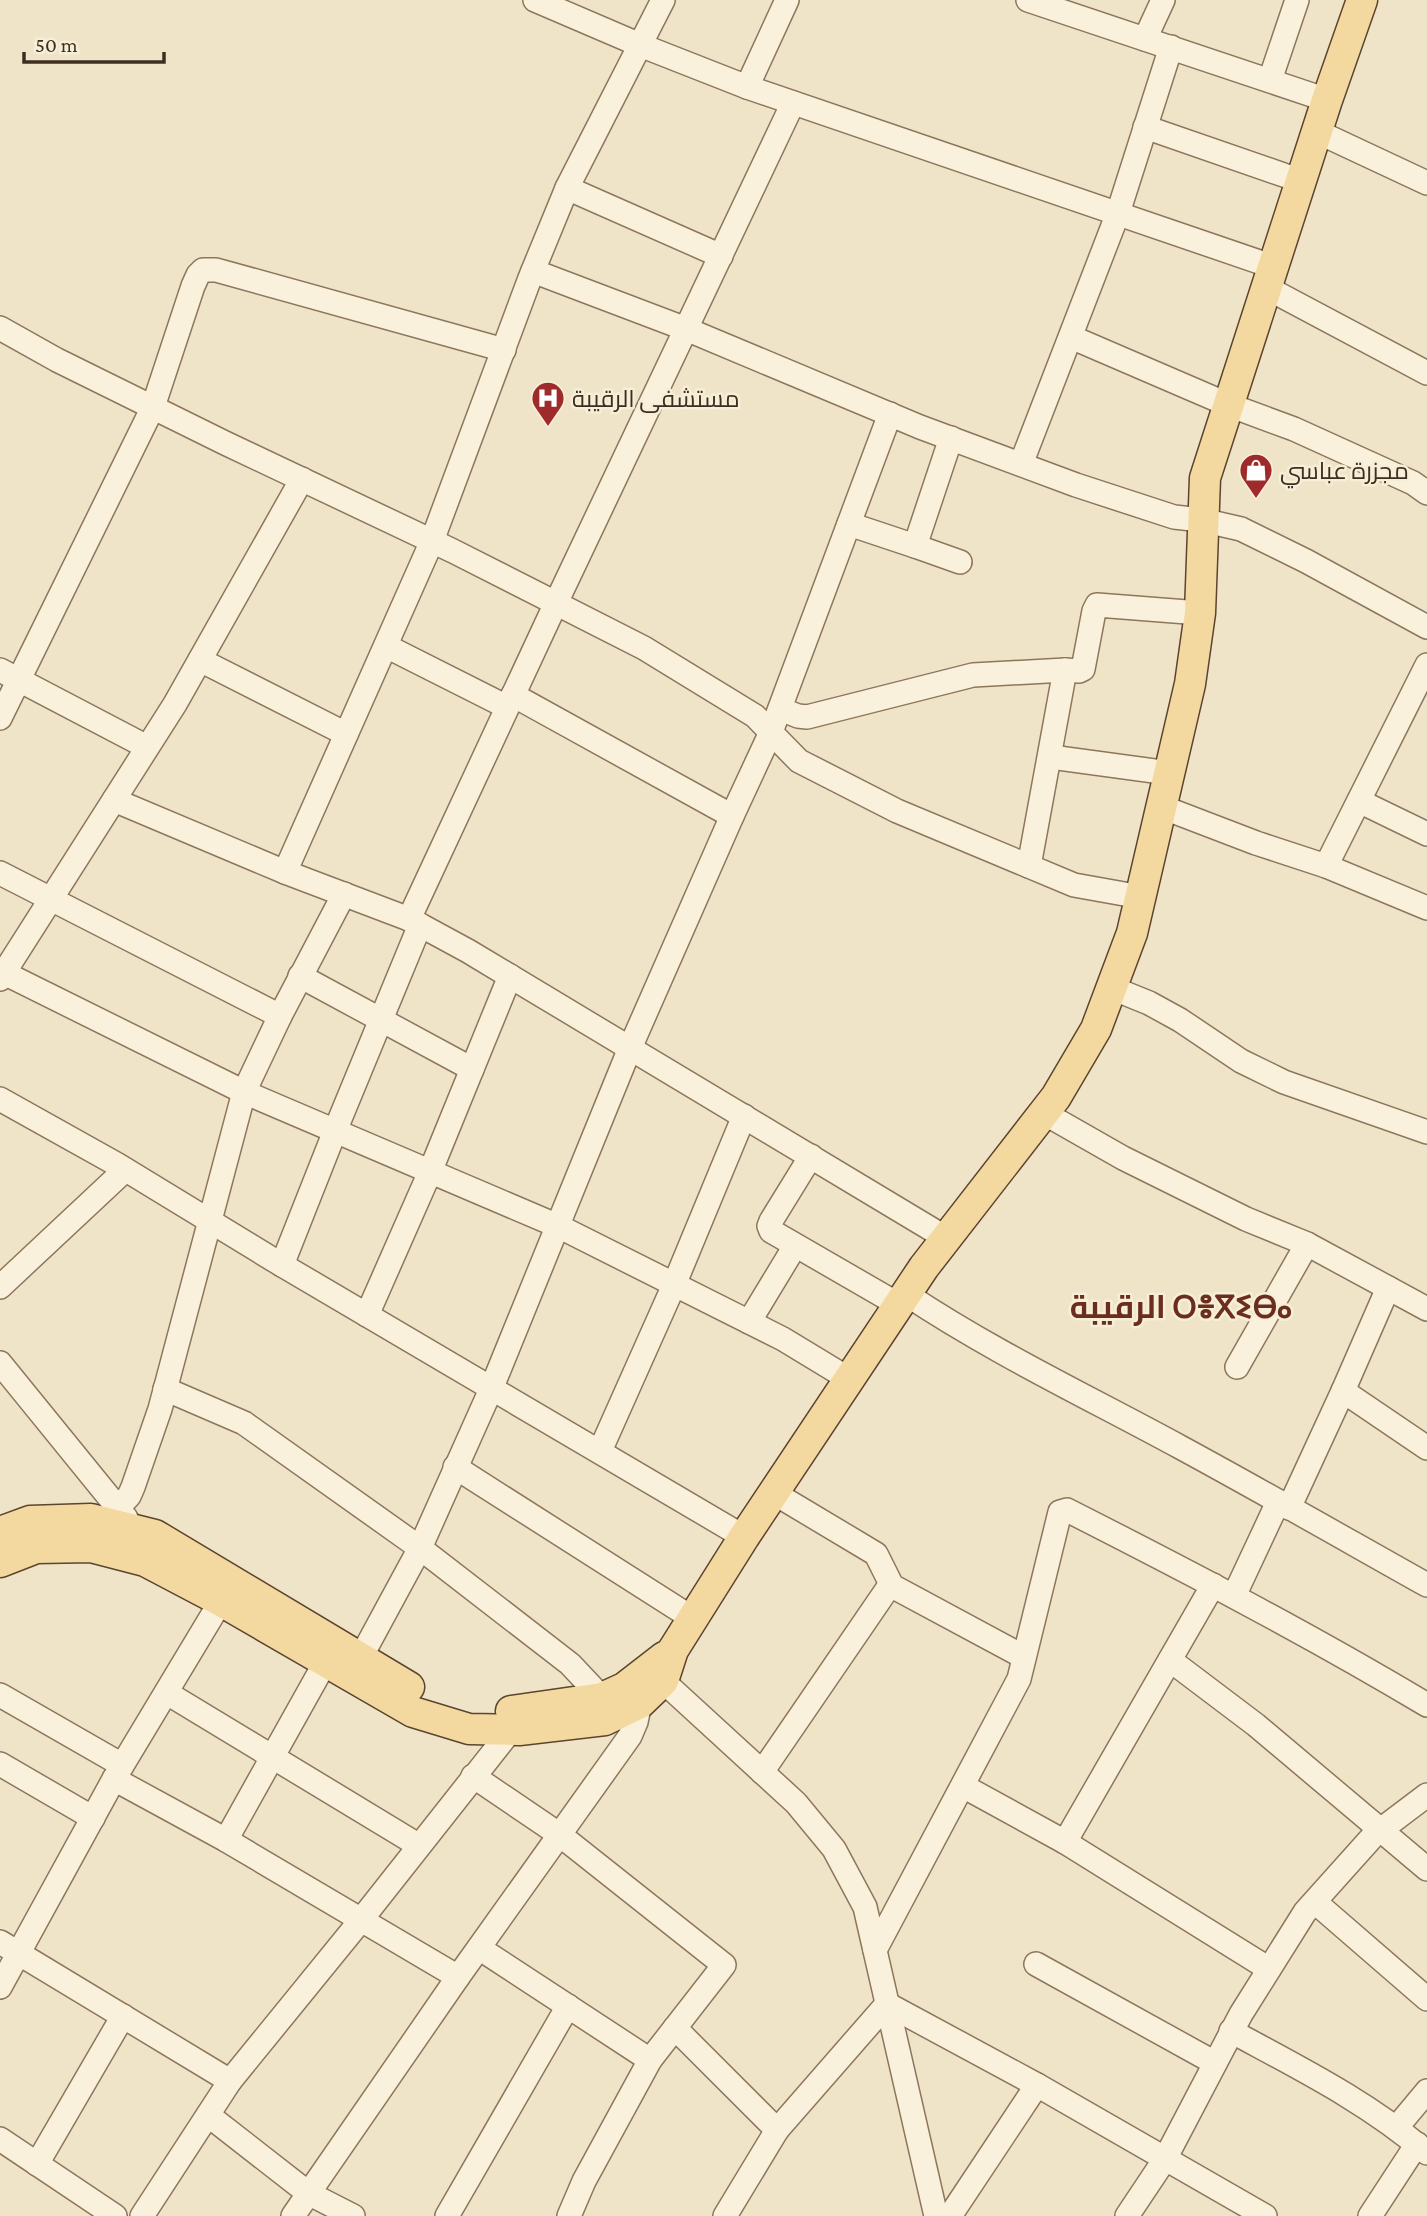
<svg xmlns="http://www.w3.org/2000/svg" width="1427" height="2216" viewBox="0 0 1427 2216" font-family="'Crimson Pro',Cairo,'Noto Sans Tifinagh',serif">
<rect width="100%" height="100%" fill="#f0e4c8"/>
<g fill="none" stroke-linecap="round" stroke-linejoin="round">
<defs>
<g id="minor">
<polyline points="535,0 640,45 747,87 1274,267"/>
<polyline points="1028,0 1327,100"/>
<polyline points="1145,39 1163,0"/>
<polyline points="1270,80 1297,0"/>
<polyline points="747,87 787,0"/>
<polyline points="1145,127 1301,181"/>
<polyline points="1318,132 1427,183"/>
<polyline points="567,188 721,256"/>
<polyline points="533,271 686,329 920,427 1076,485 1174,517 1202,520 1241,529 1306,561 1427,627"/>
<polyline points="1267,288 1427,373"/>
<polyline points="0,328 57,360 225,443 453,551 644,648 755,716 799,761 897,811 1074,885 1141,897"/>
<polyline points="1071,337 1229,405 1294,429 1413,483 1427,493"/>
<polyline points="1021,464 1118,213 1171,47"/>
<polyline points="849,524 915,546 951,438"/>
<polyline points="915,546 960,562"/>
<polyline points="386,646 507,707"/>
<polyline points="200,660 346,734"/>
<polyline points="0,670 147,747"/>
<polyline points="513,695 732,816"/>
<polyline points="780,709 798,716 807,717 973,675 1065,670 1079,671 1083,669 1094,611 1097,605 1200,613"/>
<polyline points="0,718 153,407 193,286 198,275 203,270 216,270 504,350"/>
<polyline points="1051,757 1169,773"/>
<polyline points="114,800 285,872 409,919 468,951 946,1238"/>
<polyline points="1359,801 1427,834"/>
<polyline points="1162,807 1256,843 1326,866 1427,908"/>
<polyline points="1029,866 1065,670"/>
<polyline points="1326,866 1427,665"/>
<polyline points="285,872 432,541 530,278 567,188 663,0"/>
<polyline points="0,873 280,1016"/>
<polyline points="409,919 556,603 793,103"/>
<polyline points="4,973 244,1092 558,1226 783,1339 849,1379"/>
<polyline points="300,976 472,1069"/>
<polyline points="0,979 175,704 302,479"/>
<polyline points="1112,988 1149,1003 1180,1020 1241,1061 1284,1082 1427,1132"/>
<polyline points="0,1099 118,1165 282,1265 744,1537"/>
<polyline points="1044,1113 1123,1158 1246,1219 1307,1244 1427,1309"/>
<polyline points="811,1156 771,1221 769,1226 771,1231 899,1305"/>
<polyline points="282,1265 335,1131 420,925"/>
<polyline points="0,1287 125,1170"/>
<path d="M906,1294C993,1352 1088,1397 1180,1447C1263,1492 1345,1539 1427,1585"/>
<polyline points="367,1315 430,1172 510,976"/>
<polyline points="749,1322 795,1246"/>
<polyline points="0,1363 126,1518"/>
<polyline points="1237,1367 1307,1244"/>
<polyline points="165,1389 244,1423 420,1548 570,1664 602,1698"/>
<polyline points="1343,1391 1388,1288"/>
<polyline points="600,1451 674,1285 744,1116"/>
<polyline points="455,1467 692,1618"/>
<polyline points="774,1493 876,1554 892,1586 1024,1657"/>
<polyline points="118,1507 129,1496 133,1487 160,1409 244,1092 280,1016 344,894"/>
<polyline points="1289,1508 1343,1391 1427,1448"/>
<polyline points="1234,1596 1278,1502"/>
<polyline points="361,1657 420,1548 492,1387 630,1048 732,816 771,732 890,414"/>
<polyline points="1170,1660 1256,1725 1427,1869"/>
<polyline points="652,1671 796,1803 834,1849 865,1907 936,2216"/>
<polyline points="167,1693 418,1845"/>
<polyline points="0,1695 122,1765"/>
<polyline points="0,1764 93,1818"/>
<polyline points="762,1772 890,1585"/>
<polyline points="473,1776 560,1835 724,1965 650,2060 584,2181 569,2216"/>
<polyline points="114,1779 226,1840 458,1977"/>
<polyline points="963,1786 1065,1842 1269,1969"/>
<polyline points="226,1840 326,1661"/>
<polyline points="1065,1842 1213,1585"/>
<polyline points="1315,1902 1427,1999"/>
<polyline points="0,1942 230,2081"/>
<polyline points="479,1948 650,2060"/>
<path d="M875,1950L1019,1679L1060,1512L1067,1510C1189,1572 1310,1635 1427,1705"/>
<polyline points="1036,1964 1215,2063"/>
<polyline points="0,1987 114,1779 221,1601"/>
<polyline points="675,2028 777,2130 725,2216"/>
<path d="M1231,2031C1299,2068 1368,2102 1427,2153"/>
<polyline points="208,2115 308,2193 353,2216"/>
<polyline points="1397,2127 1427,2091"/>
<polyline points="777,2130 887,2004 1037,2085 1265,2216"/>
<polyline points="0,2139 115,2216"/>
<polyline points="37,2164 123,2016"/>
<polyline points="142,2216 230,2081 361,1920 511,1730"/>
<polyline points="293,2216 458,1977 630,1736 636,1722 640,1703"/>
<polyline points="447,2216 568,2006"/>
<polyline points="950,2216 1037,2085"/>
<polyline points="1127,2216 1165,2159 1241,2014 1305,1912 1374,1835 1427,1795"/>
<polyline points="1370,2216 1417,2144"/>
</g>
<g id="major">
<polyline points="0,1532 30,1521 91,1519 155,1535 409,1687"/>
<polyline points="0,1562 36,1548 91,1547 145,1561 221,1601 413,1712 469,1729 519,1730 605,1720 640,1703 663,1681 673,1650 744,1537 924,1267 1056,1097 1096,1029 1132,933 1190,684 1200,613 1205,478 1327,100 1362,0"/>
<polyline points="511,1711 602,1698 624,1688 664,1657"/>
</g>
</defs>
<use href="#minor" stroke="#8d765c" stroke-width="26"/>
<use href="#major" stroke="#5b4430" stroke-width="33"/>
<use href="#minor" stroke="#faf1dc" stroke-width="23"/>
<use href="#major" stroke="#f3d9a0" stroke-width="30"/>
</g>
<defs>
<symbol id="hospital-pin" viewBox="-11 -11 22 30"><path d="M0 17L-7.5 6A9.5 9.5 0 1 1 7.5 6Z" fill="#9e2a2b" stroke="#f7eed8"/><path d="M-5-5h3v3.5h4V-5h3V5h-3V1.5h-4V5h-3Z" fill="#fff"/></symbol>
<symbol id="shop-pin" viewBox="-11 -11 22 30"><path d="M0 17L-7.5 6A9.5 9.5 0 1 1 7.5 6Z" fill="#9e2a2b" stroke="#f7eed8"/><path d="M-5-2.5h2.3a2.7 3.5 0 0 1 5.4 0H5L5.5 6h-11ZM-1.5-2.5h3a1.5 2.3 0 0 0-3 0Z" fill="#fff"/></symbol>
</defs>
<g fill-rule="evenodd">
<use href="#hospital-pin" x="529" y="379" width="38" height="52"/>
<use href="#shop-pin" x="1237" y="451" width="38" height="52"/>
</g>
<g text-anchor="middle" dominant-baseline="central" stroke-width="5" stroke-linejoin="round" paint-order="stroke">
<g font-size="24" fill="#3d2e20" stroke="#f7eed8" text-anchor="start">
<text x="572" y="398">مستشفى الرقيبة</text>
<text x="1280" y="470">مجزرة عباسي</text>
</g>
<g font-size="32" font-weight="bold" fill="#6b2e1e" stroke="#f7eed8">
<text x="1181" y="1307">الرقيبة ⵔⴻⴳⵉⴱⴰ</text>
</g>
</g>
<path d="M24 52v10h140v-10" fill="none" stroke="#3d2e20" stroke-width="3.5"/>
<text x="35" y="52" font-size="21" fill="#3d2e20" stroke="#f7eed8" stroke-width="5" paint-order="stroke">50 m</text>
</svg>
